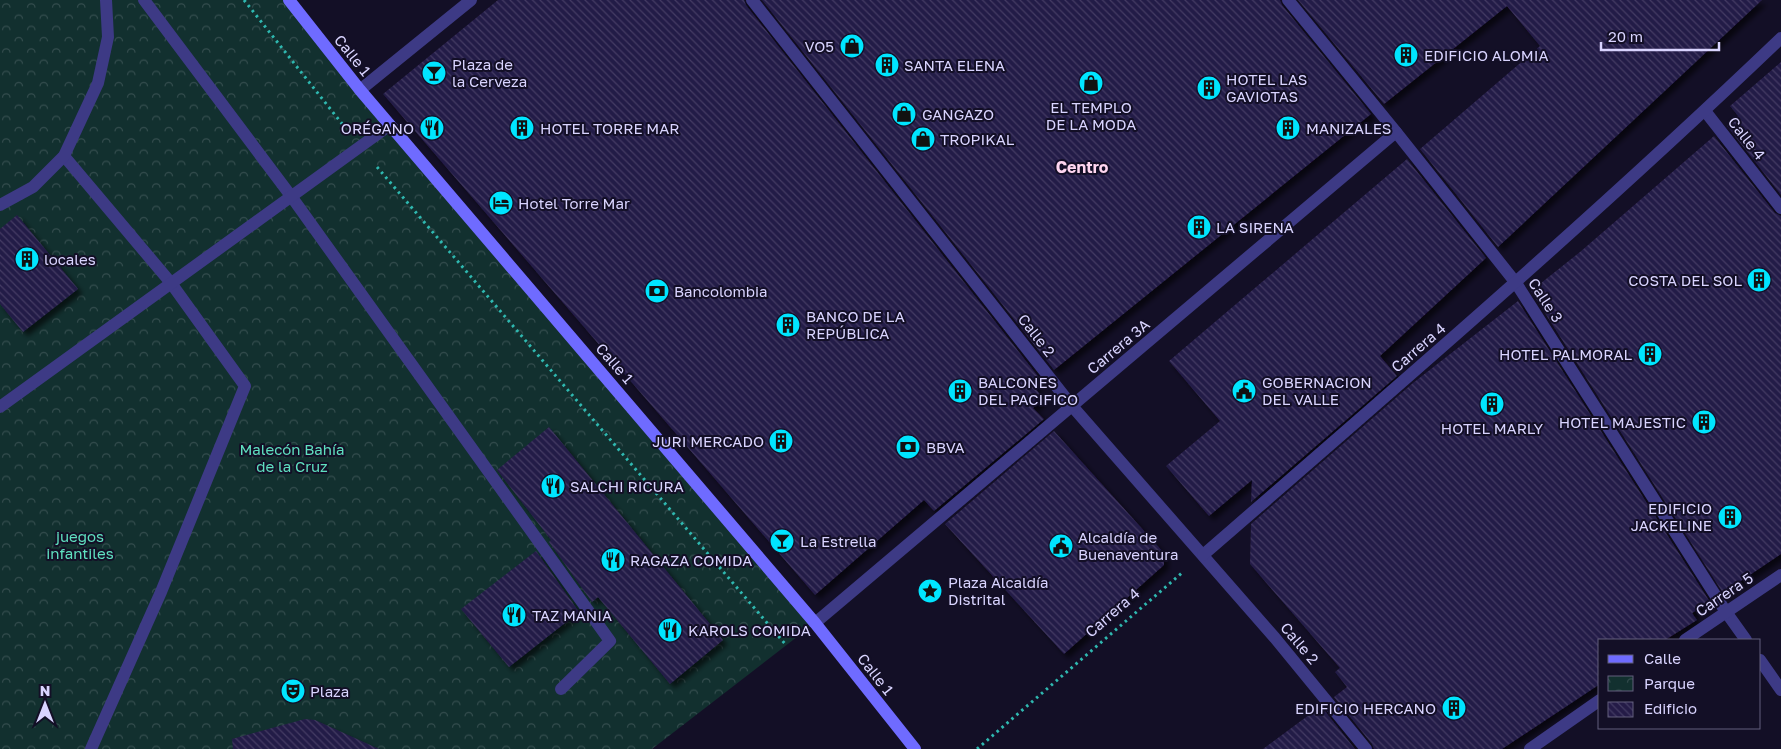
<svg xmlns="http://www.w3.org/2000/svg" width="1781" height="749" viewBox="0 0 1781 749" font-family="'Golos Text',sans-serif">
<defs>
<pattern id="park-crowns" width="20" height="18" patternUnits="userSpaceOnUse" patternTransform="scale(1.25)"><rect width="20" height="18" fill="#12302f"/><path d="M2 6a3 3 0 1 1 6 0M12 15a3 3 0 1 1 6 0" fill="none" stroke="#344d4e"/></pattern>
<pattern id="building-back-hatch" width="6" height="6" patternUnits="userSpaceOnUse" patternTransform="scale(1.25)"><rect width="6" height="6" fill="#241b47"/><path d="M-1 5l2 2M0 0l6 6M5-1l2 2" fill="none" stroke="#433b63"/></pattern>
<filter id="shadow"><feDropShadow dx="4.5" dy="4.5" stdDeviation="2.5" flood-color="#0009"/></filter>
</defs>
<rect width="100%" height="100%" fill="#130f26"/>
<polygon fill="url(#park-crowns)" points="0,0 289,0 815,623 652,749 0,749"/>
<g fill="url(#building-back-hatch)" filter="url(#shadow)">
<polygon points="498,0 744,0 746,5 1041,380 1034,387 1044,399 1033,408 1044,419 934,511 924,500 815,595 383,94"/>
<polygon points="762,0 1280,0 1282,5 1371,114 1054,370"/>
<polygon points="1298,0 1762,0 1498,247 1420,149 1540,46 1507,6 1384,104"/>
<polygon points="1781,62 1781,195 1727,126 1738,116 1730,106"/>
<polygon points="1714,136 1775,213 1781,216 1781,554 1723,593 1531,291 1580,252"/>
<polygon points="1407,159 1486,258 1380,356 1397,376 1251,502 1252,480 1209,516 1166,466 1220,421 1169,361"/>
<polygon points="17,215 78,289 23,332 0,304 0,229"/>
<polygon points="1518,301 1710,602 1692,613 1697,620 1665,640 1600,640 1600,684 1502,749 1374,749 1372,744 1334,697 1347,687 1335,672 1340,668 1250,564 1251,524 1413,383"/>
<polygon points="549,427 723,640 670,684 598,597 592,602 549,542 551,540 497,470"/>
<polygon points="1054,431 1164,553 1164,565 1064,654 945,524"/>
<polygon points="536,551 579,612 509,667 461,609"/>
<polygon points="1321,706 1355,749 1263,749"/>
<polygon points="305,719 315,720 379,749 233,749 232,739"/>
</g>
<g fill="none" stroke-linecap="round" stroke-linejoin="round">
<g stroke="#2fb8b0" stroke-width="3" stroke-dasharray="2.5 4" stroke-linecap="butt">
<polyline points="244,0 343,125"/>
<polyline points="377,167 786,645"/>
<polyline points="977,749 1183,572"/>
</g>
<g stroke="#3d3a85" stroke-width="12">
<polyline points="144,0 291,196 610,641 561,689"/>
<polyline points="64,156 171,283 245,386 161,592 91,749"/>
<polyline points="0,205 33,187 64,156 98,83 108,37 106,0"/>
<polyline points="0,407 390,125"/>
</g>
<g stroke="#3d3a85" stroke-width="12">
<polyline points="752,0 1072,406 1275,638 1366,749"/>
<polyline points="1288,0 1396,132 1516,283 1726,612 1746,640"/>
<polyline points="360,90 471,0"/>
<polyline points="1705,111 1781,208"/>
<path d="M1203,555C1398,386 1594,217 1781,38"/>
<polyline points="815,623 1396,132"/>
<polyline points="1685,640 1781,575"/>
<polyline points="1760,660 1781,690"/>
<polyline points="1530,749 1600,700"/>
</g>
<polyline stroke="#6f6bff" stroke-width="12" points="289,0 360,90 815,623 915,749"/>
</g>
<defs>
<symbol id="shop-disc" viewBox="-11 -11 22 22"><circle r="9.5" fill="#00e5ff" stroke="#130f26"/><path d="M-5-2.5h2.3a2.7 3.5 0 0 1 5.4 0H5L5.5 6h-11ZM-1.5-2.5h3a1.5 2.3 0 0 0-3 0Z" fill="#111"/></symbol>
<symbol id="building-disc" viewBox="-11 -11 22 22"><circle r="9.5" fill="#00e5ff" stroke="#130f26"/><path d="M-4-6H4V6H1V3H-1V6H-4ZM-2.5-4.3h1.7v1.8h-1.7ZM.8-4.3h1.7v1.8H.8ZM-2.5-1h1.7V.8h-1.7ZM.8-1h1.7V.8H.8Z" fill="#111"/></symbol>
<symbol id="bar-disc" viewBox="-11 -11 22 22"><circle r="9.5" fill="#00e5ff" stroke="#130f26"/><path d="M-6-5H6L.8 .8V4.5H3.5V6h-7V4.5H-.8V.8Z" fill="#111"/></symbol>
<symbol id="restaurant-disc" viewBox="-11 -11 22 22"><circle r="9.5" fill="#00e5ff" stroke="#130f26"/><path d="M-5-6h1v4h1v-4h1v4h1v-4h1v5L-1.5 .5V6h-2V.5L-5-1ZM5-6V6H3V1.5H1.5Q1.5-4 5-6Z" fill="#111"/></symbol>
<symbol id="hotel-disc" viewBox="-11 -11 22 22"><circle r="9.5" fill="#00e5ff" stroke="#130f26"/><path d="M-6-4.5h1.5V1H6V5H4.5V3h-9V5H-6ZM-4 0a1.8 1.8 0 1 1 3.6 0ZM.5 0V-2.5h3Q6-2.5 6 0Z" fill="#111"/></symbol>
<symbol id="bank-disc" viewBox="-11 -11 22 22"><circle r="9.5" fill="#00e5ff" stroke="#130f26"/><path d="M-6-4H6V4H-6ZM0-2.3a2.3 2.3 0 1 0 0 4.6a2.3 2.3 0 1 0 0-4.6Z" fill="#111"/></symbol>
<symbol id="civic-disc" viewBox="-11 -11 22 22"><circle r="9.5" fill="#00e5ff" stroke="#130f26"/><path d="M-.6-6.5H3V-4.5H.6V-3L4-1V1h2V6H-6V1h2V-1L-.6-3ZM-1.2 2.5V6h2.4V2.5Z" fill="#111"/></symbol>
<symbol id="sight-disc" viewBox="-11 -11 22 22"><circle r="9.5" fill="#00e5ff" stroke="#130f26"/><path d="M0-6L1.8-2.2L6-1.7L2.9 1.2L3.7 5.4L0 3.3L-3.7 5.4L-2.9 1.2L-6-1.7L-1.8-2.2Z" fill="#111"/></symbol>
<symbol id="theatre-disc" viewBox="-11 -11 22 22"><circle r="9.5" fill="#00e5ff" stroke="#130f26"/><path d="M-5-5.5Q0-4 5-5.5V0Q5 5 0 6Q-5 5-5 0ZM-3.3-2.5H-1v1.5H-3.3ZM1-2.5H3.3v1.5H1ZM-2.8 1Q0 5.5 2.8 1Z" fill="#111"/></symbol>
</defs>
<g fill-rule="evenodd">
<use href="#shop-disc" x="838" y="32" width="28" height="28"/>
<use href="#building-disc" x="1392" y="41" width="28" height="28"/>
<use href="#building-disc" x="873" y="51" width="28" height="28"/>
<use href="#bar-disc" x="420" y="59" width="28" height="28"/>
<use href="#shop-disc" x="1077" y="69" width="28" height="28"/>
<use href="#building-disc" x="1195" y="74" width="28" height="28"/>
<use href="#shop-disc" x="890" y="100" width="28" height="28"/>
<use href="#restaurant-disc" x="418" y="114" width="28" height="28"/>
<use href="#building-disc" x="508" y="114" width="28" height="28"/>
<use href="#building-disc" x="1274" y="114" width="28" height="28"/>
<use href="#shop-disc" x="909" y="125" width="28" height="28"/>
<use href="#hotel-disc" x="487" y="189" width="28" height="28"/>
<use href="#building-disc" x="1185" y="213" width="28" height="28"/>
<use href="#building-disc" x="13" y="245" width="28" height="28"/>
<use href="#building-disc" x="1745" y="266" width="28" height="28"/>
<use href="#bank-disc" x="643" y="277" width="28" height="28"/>
<use href="#building-disc" x="774" y="311" width="28" height="28"/>
<use href="#building-disc" x="1636" y="340" width="28" height="28"/>
<use href="#building-disc" x="946" y="377" width="28" height="28"/>
<use href="#civic-disc" x="1230" y="377" width="28" height="28"/>
<use href="#building-disc" x="1478" y="390" width="28" height="28"/>
<use href="#building-disc" x="1690" y="408" width="28" height="28"/>
<use href="#building-disc" x="767" y="427" width="28" height="28"/>
<use href="#bank-disc" x="894" y="433" width="28" height="28"/>
<use href="#restaurant-disc" x="539" y="472" width="28" height="28"/>
<use href="#building-disc" x="1716" y="503" width="28" height="28"/>
<use href="#bar-disc" x="768" y="527" width="28" height="28"/>
<use href="#civic-disc" x="1047" y="532" width="28" height="28"/>
<use href="#restaurant-disc" x="599" y="546" width="28" height="28"/>
<use href="#sight-disc" x="916" y="577" width="28" height="28"/>
<use href="#restaurant-disc" x="500" y="601" width="28" height="28"/>
<use href="#restaurant-disc" x="656" y="616" width="28" height="28"/>
<use href="#theatre-disc" x="279" y="677" width="28" height="28"/>
<use href="#building-disc" x="1440" y="694" width="28" height="28"/>
</g>
<g text-anchor="middle" dominant-baseline="central" stroke-width="4" stroke-linejoin="round" paint-order="stroke">
<g font-size="15" fill="#d9d4ff" stroke="#130f26" text-anchor="start">
<text x="834" y="46" text-anchor="end">VO5</text>
<text x="1424" y="55">EDIFICIO ALOMIA</text>
<text x="452" y="64">Plaza de<tspan x="452" dy="17">la Cerveza</tspan></text>
<text x="904" y="65">SANTA ELENA</text>
<text x="1226" y="79">HOTEL LAS<tspan x="1226" dy="17">GAVIOTAS</tspan></text>
<text x="1091" y="107" text-anchor="middle">EL TEMPLO<tspan x="1091" dy="17">DE LA MODA</tspan></text>
<text x="922" y="114">GANGAZO</text>
<text x="414" y="128" text-anchor="end">ORÉGANO</text>
<text x="540" y="128">HOTEL TORRE MAR</text>
<text x="1306" y="128">MANIZALES</text>
<text x="940" y="139">TROPIKAL</text>
<text x="518" y="203">Hotel Torre Mar</text>
<text x="1216" y="227">LA SIRENA</text>
<text x="44" y="259">locales</text>
<text x="1742" y="280" text-anchor="end">COSTA DEL SOL</text>
<text x="674" y="291">Bancolombia</text>
<text x="806" y="316">BANCO DE LA<tspan x="806" dy="17">REPÚBLICA</tspan></text>
<text x="1632" y="354" text-anchor="end">HOTEL PALMORAL</text>
<text x="978" y="382">BALCONES<tspan x="978" dy="17">DEL PACIFICO</tspan></text>
<text x="1262" y="382">GOBERNACION<tspan x="1262" dy="17">DEL VALLE</tspan></text>
<text x="1686" y="422" text-anchor="end">HOTEL MAJESTIC</text>
<text x="1492" y="428" text-anchor="middle">HOTEL MARLY</text>
<text x="764" y="441" text-anchor="end">JURI MERCADO</text>
<text x="926" y="447">BBVA</text>
<text x="570" y="486">SALCHI RICURA</text>
<text x="1712" y="508" text-anchor="end">EDIFICIO<tspan x="1712" dy="17">JACKELINE</tspan></text>
<text x="1078" y="537">Alcaldía de<tspan x="1078" dy="17">Buenaventura</tspan></text>
<text x="800" y="541">La Estrella</text>
<text x="630" y="560">RAGAZA COMIDA</text>
<text x="948" y="582">Plaza Alcaldía<tspan x="948" dy="17">Distrital</tspan></text>
<text x="532" y="615">TAZ MANIA</text>
<text x="688" y="630">KAROLS COMIDA</text>
<text x="310" y="691">Plaza</text>
<text x="1436" y="708" text-anchor="end">EDIFICIO HERCANO</text>
</g>
<g font-size="15" fill="#d9d4ff" stroke="#130f26">
<text transform="translate(353 55) rotate(51)">Calle 1</text>
<text transform="translate(1747 138) rotate(52)">Calle 4</text>
<text transform="translate(1546 300) rotate(57)">Calle 3</text>
<text transform="translate(1037 335) rotate(52)">Calle 2</text>
<text transform="translate(1118 346) rotate(-40)">Carrera 3A</text>
<text transform="translate(1418 347) rotate(-41)">Carrera 4</text>
<text transform="translate(615 363) rotate(49)">Calle 1</text>
<text transform="translate(1724 594) rotate(-34)">Carrera 5</text>
<text transform="translate(1112 612) rotate(-41)">Carrera 4</text>
<text transform="translate(1300 643) rotate(50)">Calle 2</text>
<text transform="translate(876 674) rotate(52)">Calle 1</text>
</g>
<g font-size="15" fill="#5fe0c0" stroke="#130f26">
<text x="292" y="449">Malecón Bahía<tspan x="292" dy="17">de la Cruz</tspan></text>
<text x="80" y="536">juegos<tspan x="80" dy="17">infantiles</tspan></text>
</g>
<g font-size="16" font-weight="bold" fill="#ffd6f0" stroke="#130f26">
<text x="1082" y="167">Centro</text>
</g>
</g>
<rect x="1598" y="639" width="162" height="90" fill="#130f26" stroke="#625e7d"/>
<rect x="1608" y="655" width="25" height="8" fill="#6f6bff" stroke="#625e7d"/>
<text x="1644" y="664" font-size="15" fill="#d9d4ff">Calle</text>
<rect x="1608" y="676" width="25" height="15" fill="url(#park-crowns)" stroke="#625e7d"/>
<text x="1644" y="689" font-size="15" fill="#d9d4ff">Parque</text>
<rect x="1608" y="702" width="25" height="15" fill="url(#building-back-hatch)" stroke="#625e7d"/>
<text x="1644" y="714" font-size="15" fill="#d9d4ff">Edificio</text>
<g transform="translate(45 704)" stroke="#130f26" stroke-width="4" paint-order="stroke">
<path d="M0-4L9 19L0 12L-9 19Z" fill="#d9d4ff"/>
<text y="-8" font-size="14" font-weight="bold" text-anchor="middle" fill="#d9d4ff">N</text>
</g>
<path d="M1601 42v8h118v-8" fill="none" stroke="#d9d4ff" stroke-width="2.5"/>
<text x="1608" y="42" font-size="15" fill="#d9d4ff" stroke="#130f26" stroke-width="4" paint-order="stroke">20 m</text>
</svg>
